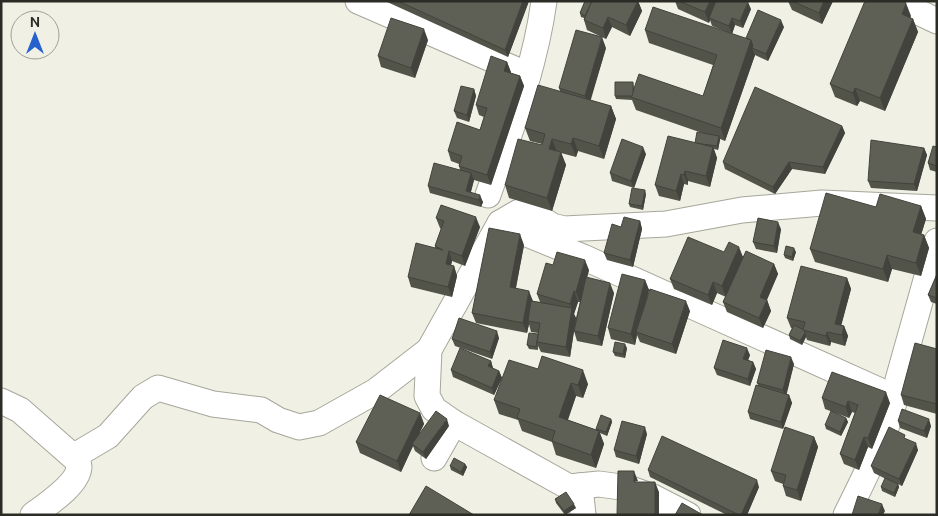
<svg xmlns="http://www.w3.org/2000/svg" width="938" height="516" viewBox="0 0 938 516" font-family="Ubuntu,sans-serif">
<rect width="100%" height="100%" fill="#f0f1e4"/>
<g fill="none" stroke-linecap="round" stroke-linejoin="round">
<defs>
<g id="minor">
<polyline points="358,1 528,75"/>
<polyline points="895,1 937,21"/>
<path d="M488,195C510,132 535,68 544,1"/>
<polyline points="500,223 583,257 896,398"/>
<polyline points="1,401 20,410 77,460"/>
<polyline points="434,458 454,423"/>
<polyline points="580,486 583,515"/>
<path d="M33,515C46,505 78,485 79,467C79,463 76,458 76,455L108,436L143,397L158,388L213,404L261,410L278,420L299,427L319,423L376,391L429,350"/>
<polyline points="688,515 653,497 628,488 599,484 569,487 454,423 434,409 427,396 429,350 500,223 519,212 543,220 552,226 564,229 666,224 742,210 822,203 937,208"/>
<path d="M846,515C865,476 894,422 898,380L937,241"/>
</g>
</defs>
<use href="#minor" stroke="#a6a79b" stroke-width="27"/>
<use href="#minor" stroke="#fff" stroke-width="25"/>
</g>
<g fill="#525349" fill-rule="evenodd">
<polygon points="385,1 529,1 508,57"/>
<polygon points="585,1 638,1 642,11 630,36 612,27 606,39 587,30 584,20 584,18 581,17 580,13"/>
<polygon points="675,1 679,1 751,9 743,28 735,25 732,34 712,26 710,20 709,23 678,9"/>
<polygon points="788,1 833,1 822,24 792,10"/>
<polygon points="911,16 910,18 913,19 918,32 885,111 860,101 857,106 835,97 830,84"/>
<polygon points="784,27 768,61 755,55 725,141 720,139 718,150 714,149 717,158 710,187 688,181 688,185 684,184 680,201 659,196 655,185 695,143 705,134 636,110 632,100 616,99 615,96 633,82 634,88 703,96 713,65 649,43 645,30 746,38"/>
<polygon points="428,40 415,78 381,67 378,56"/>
<polygon points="606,48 590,100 611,106 616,119 604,159 578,151 576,157 561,153 566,165 552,211 509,198 505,185 542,144 530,141 525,128 560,91 559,88"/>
<polygon points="507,62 511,73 520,76 524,86 491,185 474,180 471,192 483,202 481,207 430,193 428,186 460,170 459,166 459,164 451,161 448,151 480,130 484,117 479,115 476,105"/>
<polygon points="474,89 476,96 469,122 457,118 454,111"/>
<polygon points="842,126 845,133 825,174 792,169 775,194 725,169 723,162"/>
<polygon points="937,147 937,172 930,170 928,163"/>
<polygon points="924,148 927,155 917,191 871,188 868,181"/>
<polygon points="646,154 634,188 612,181 610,173"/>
<polygon points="646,194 643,210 630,207 629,204"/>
<polygon points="921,206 926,219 921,234 924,235 929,248 921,276 892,269 888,282 815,262 810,249 876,207"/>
<polygon points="436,218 480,227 465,266 452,261 451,265 454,266 457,276 452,297 411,287 408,277 435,248 435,246 441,229 440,228"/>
<polygon points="640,221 642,229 633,267 607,260 604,253 621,227"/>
<polygon points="781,229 777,253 756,249 753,242"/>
<path d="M524,245L516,288L533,301L540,302L537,294L553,265L589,270L587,278L614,293L602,346L577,341L574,331L570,357L541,352L538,346V350L529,349L527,345L538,334V333L531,332L529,324L527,333L476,323L472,313ZM578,302H580L576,318L574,314Z"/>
<polygon points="724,252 774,264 778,274 767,300 771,311 763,328 727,312 723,302 726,297 717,293 712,305 674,289 670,279"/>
<polygon points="796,252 793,261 785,258 784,255"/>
<polygon points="937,274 937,304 931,302 928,295"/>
<polygon points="847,278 851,289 841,325 844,326 848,336 845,346 831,342 830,346 807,340 806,337 802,345 790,339 789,335 792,328 791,328 787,318"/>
<polygon points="645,280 649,290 646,302 690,311 676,354 640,342 637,335 635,345 611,339 608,328"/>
<polygon points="499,338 492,359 455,346 452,339"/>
<polygon points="627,348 625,358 615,356 613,352"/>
<polygon points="937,349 937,414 904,405 901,395"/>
<polygon points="750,355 748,360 753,362 756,369 750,386 717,375 714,368"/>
<polygon points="491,361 493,369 499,371 502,378 494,395 453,377 451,370"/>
<polygon points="794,364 786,394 789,395 792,403 783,429 750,419 748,412 758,385 757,383"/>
<polygon points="538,369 588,384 583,398 576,396 568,420 596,430 596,429 611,419 612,422 607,436 600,433 604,444 596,468 556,455 552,442 522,431 518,420 499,414 494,400"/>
<polygon points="822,398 890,403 872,449 868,447 859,470 844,464 840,454 855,413 852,412 849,418 825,409"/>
<polygon points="420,413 424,424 417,437 449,426 426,459 415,451 413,446 401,472 360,453 356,442"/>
<polygon points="846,418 848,422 841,436 826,429 825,425"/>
<polygon points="898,421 931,426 927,438 900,428"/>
<polygon points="647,434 639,464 616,457 614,450"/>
<polygon points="814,437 818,447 801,501 786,496 783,486 783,484 775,481 771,471"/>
<polygon points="907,439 918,450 902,486 898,484 899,487 895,497 882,491 881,487 888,480 874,473 871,466"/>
<polygon points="465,464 467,467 463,476 451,470 450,466"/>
<polygon points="648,470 759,487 747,515 727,515 650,477"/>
<polygon points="555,499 576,508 565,515 556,503"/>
</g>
<g fill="#42433c">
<polygon points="523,1 529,1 508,57 505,50"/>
<polygon points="638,1 642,11 630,36 626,25"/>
<polygon points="710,1 718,1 709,18 710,20 709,23 705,12"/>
<polygon points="824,1 833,1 822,24 819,13"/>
<polygon points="748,2 751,9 743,28 740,21"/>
<polygon points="906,3 911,16 906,27 902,14"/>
<polygon points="608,17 612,27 606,39 603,28"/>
<polygon points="732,18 735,25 732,34 729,26"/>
<polygon points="913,19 918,32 885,111 880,98"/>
<polygon points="781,20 784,27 768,61 766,54"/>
<polygon points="424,29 428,40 415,78 411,68"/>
<polygon points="602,37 606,48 589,106 585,96"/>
<polygon points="751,40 754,49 752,48 755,55 725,141 721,128"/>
<polygon points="507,62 511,72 508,81 504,71"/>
<polygon points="520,76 524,86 491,185 487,175"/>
<polygon points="855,88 860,101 857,106 853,93"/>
<polygon points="474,89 476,96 469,122 467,115"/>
<polygon points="611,106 616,119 604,159 599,146"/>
<polygon points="842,126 845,133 825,174 823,167"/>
<polygon points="719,136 720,140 718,150 717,146"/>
<polygon points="573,138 578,151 576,157 571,144"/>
<polygon points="552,139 557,152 549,149"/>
<polygon points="643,147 646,154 634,188 631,181"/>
<polygon points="713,147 717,158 710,187 706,176"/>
<polygon points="924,148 927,155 917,191 914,184"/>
<polygon points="561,152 566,165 552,211 547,198"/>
<polygon points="789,162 792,169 775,194 773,187"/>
<polygon points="685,171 688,181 688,185 684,175"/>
<polygon points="471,173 474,180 469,198 466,191"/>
<polygon points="681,174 684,184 680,201 676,191"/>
<polygon points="645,190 646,194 643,210 642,206"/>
<polygon points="480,195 483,202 481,207 479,200"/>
<polygon points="921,206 926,219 918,245 913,232"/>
<polygon points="476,217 480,227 465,266 462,256"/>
<polygon points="640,221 642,229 633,267 630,260"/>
<polygon points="778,222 781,229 777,253 774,246"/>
<polygon points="520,234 524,245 514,297 510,287"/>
<polygon points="924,235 929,248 921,276 916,263"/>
<polygon points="739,247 743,257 726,297 722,286"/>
<polygon points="794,248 796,252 793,261 792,257"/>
<polygon points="449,251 452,261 449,274 446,264"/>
<polygon points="887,255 892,269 888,282 883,269"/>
<polygon points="585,260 589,270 580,302 576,292"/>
<polygon points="774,264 778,274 763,308 760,297"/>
<polygon points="454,266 457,276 452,297 448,287"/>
<polygon points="847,278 851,289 839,334 835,324"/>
<polygon points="645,280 649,290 638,333 636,332 637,335 635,345 631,334"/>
<polygon points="713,282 717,293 712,305 708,295"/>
<polygon points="610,283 614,293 602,346 598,336"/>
<polygon points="529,291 533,301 528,321 529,324 527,333 523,323"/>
<polygon points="574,291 578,302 574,314 576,318 570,357 566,347 572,308 570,304"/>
<polygon points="767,300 771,311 763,328 759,318"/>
<polygon points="686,301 690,311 676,354 672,344"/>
<polygon points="844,326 848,336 845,346 842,335"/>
<polygon points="497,331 499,338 492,359 490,352"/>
<polygon points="827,332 831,342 830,346 826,336"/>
<polygon points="805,333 806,337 802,345 800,341"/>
<polygon points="625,344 627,348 625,358 623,354"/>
<polygon points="747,348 750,355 746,366 743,359"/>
<polygon points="791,357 794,364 786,397 783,390"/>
<polygon points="491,361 493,368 491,374 488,366"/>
<polygon points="753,362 756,369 750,386 748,379"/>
<polygon points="583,370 588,384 583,398 578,385"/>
<polygon points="499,371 502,378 494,395 492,388"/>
<polygon points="571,383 576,396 564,430 559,417"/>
<polygon points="886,392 890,403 872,449 868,438"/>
<polygon points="789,395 792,403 783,429 781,422"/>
<polygon points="848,401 852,412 849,418 846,407"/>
<polygon points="420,413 424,424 414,445 412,444 413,446 401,472 397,461"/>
<polygon points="846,418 848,422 841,436 840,432"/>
<polygon points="447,419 449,426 426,459 423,452"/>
<polygon points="611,419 612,422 607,436 606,432"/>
<polygon points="929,419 931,426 927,438 924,431"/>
<polygon points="645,427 647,434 639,464 636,456"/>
<polygon points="599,431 604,444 596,468 591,455"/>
<polygon points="814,437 818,447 801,501 797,490"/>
<polygon points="864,437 868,447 859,470 855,460"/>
<polygon points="916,443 918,450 902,486 899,479"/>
<polygon points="465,464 467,467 463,476 461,472"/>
<polygon points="634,471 638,481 634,482"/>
<polygon points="757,480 759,487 747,515 741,515"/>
<polygon points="655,482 659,492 659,515 655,515"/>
<polygon points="898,484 899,487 895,497 894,493"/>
<polygon points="574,504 576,508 565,515 564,511"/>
<polygon points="882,504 885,511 883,515 878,515"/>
</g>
<g fill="#5f6055" stroke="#42433c">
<polygon points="398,1 523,1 505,50"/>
<polygon points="585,1 592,1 585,16 580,13"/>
<polygon points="592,1 638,1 626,25 608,17 603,28 584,20"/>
<polygon points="679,1 710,1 705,12"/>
<polygon points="716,1 748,1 748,2 740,21 732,18 729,26 709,18"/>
<polygon points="792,1 824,1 819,13"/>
<polygon points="865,1 901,1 906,3 902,14 913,19 880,98 855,88 853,93 830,84"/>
<polygon points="653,7 751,40 721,128 631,97 639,74 703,96 717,55 645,30"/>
<polygon points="758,10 781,20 766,54 752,48 753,46 751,40 746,38"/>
<polygon points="391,18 424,29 411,68 378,56"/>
<polygon points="576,30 602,37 585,96 559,88"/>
<polygon points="491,56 507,62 504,71 520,76 487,175 459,166 462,156 448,151 457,122 480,130 487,108 476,105"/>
<polygon points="615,82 633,82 633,93 632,96 615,96"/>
<polygon points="538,85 611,106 599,146 573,138 571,144 552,139 549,149 561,152 547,198 505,185 518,139 542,145 545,134 525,128"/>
<polygon points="461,86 474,89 467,115 454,111"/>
<polygon points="755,87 842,126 823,167 789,162 773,187 723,162"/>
<polygon points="697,132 719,136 717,146 695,143"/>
<polygon points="668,136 713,147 706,176 685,171 684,175 681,174 676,191 655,185"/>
<polygon points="622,139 643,147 631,181 610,173"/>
<polygon points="871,140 924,148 914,184 868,181"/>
<polygon points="933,146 937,147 937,166 928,163"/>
<polygon points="434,163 471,173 466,191 480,195 479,200 428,186"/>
<polygon points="632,188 645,190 642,206 629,204"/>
<polygon points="826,193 876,207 880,194 921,206 913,232 924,235 916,263 887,255 883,269 810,249"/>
<polygon points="441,205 476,217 462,256 449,251 446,264 454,266 448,287 408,277 416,243 443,250 435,246 444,221 436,218"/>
<polygon points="624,217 640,221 630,260 604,253 612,224 621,227"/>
<polygon points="758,218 778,222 774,246 753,242"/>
<polygon points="489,228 520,234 510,287 529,291 523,323 472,313"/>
<polygon points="688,237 724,252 729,242 739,247 722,286 713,282 708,295 670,279"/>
<polygon points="786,246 794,248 792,257 784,255"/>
<polygon points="746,251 774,264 760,297 767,300 759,318 723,302"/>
<polygon points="557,252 585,260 576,292 574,291 570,304 537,294 546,263 553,265"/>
<polygon points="801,266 847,278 835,324 844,326 842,335 827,332 826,336 803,330 805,322 787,318"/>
<polygon points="622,274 645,280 631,334 608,328"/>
<polygon points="937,274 937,298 928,295"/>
<polygon points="586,277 610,283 598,336 574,331"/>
<polygon points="650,289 686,301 672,344 636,332"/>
<polygon points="531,301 572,308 566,347 537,342 540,323 528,321"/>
<polygon points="459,318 497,331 490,352 452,339"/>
<polygon points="794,325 804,330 805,333 800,341 789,335"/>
<polygon points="529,333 538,334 536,347 527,345"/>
<polygon points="723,340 747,348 743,359 753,362 748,379 714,368"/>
<polygon points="615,342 625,344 623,354 613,352"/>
<polygon points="915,343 937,349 937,404 901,395"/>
<polygon points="460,348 491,361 488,366 499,371 492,388 451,370"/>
<polygon points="766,350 791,357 783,390 757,383"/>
<polygon points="542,356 583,370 578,385 571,383 559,417 599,431 591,455 552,441 555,431 517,418 520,409 494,400 509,360 538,369"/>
<polygon points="832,372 886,392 868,438 864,437 855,460 840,454 858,405 848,401 846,407 822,398"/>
<polygon points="756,385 789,395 781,422 748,412"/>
<polygon points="380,395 420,413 397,461 356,442"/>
<polygon points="902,409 929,419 924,431 898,421"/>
<polygon points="436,411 447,419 423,452 412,444"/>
<polygon points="831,411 846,418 840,432 825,425"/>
<polygon points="601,415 611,419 606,432 596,429"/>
<polygon points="622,421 645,427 636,456 614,450"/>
<polygon points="785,427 814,437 797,490 783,486 786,475 771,471"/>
<polygon points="889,427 905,435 904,438 916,443 899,479 871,466"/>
<polygon points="662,436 757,480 741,515 739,515 648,470"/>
<polygon points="454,458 465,464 461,472 450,466"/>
<polygon points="618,471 634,471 634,482 655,482 655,515 617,515"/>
<polygon points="885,478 898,484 894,493 881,487"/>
<polygon points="426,486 474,515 409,515"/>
<polygon points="566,492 574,504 564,511 555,499"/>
<polygon points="858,496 882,504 878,515 852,515"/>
<polygon points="682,503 703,515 675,515"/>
</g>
<rect width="938" height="516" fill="none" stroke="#2b2c26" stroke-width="5"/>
<g transform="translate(35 35)"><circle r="24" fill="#f0f1e4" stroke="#a1a298"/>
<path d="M0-4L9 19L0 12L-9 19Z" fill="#2761ce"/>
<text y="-8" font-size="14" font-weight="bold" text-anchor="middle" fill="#2b2c26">N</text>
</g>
</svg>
